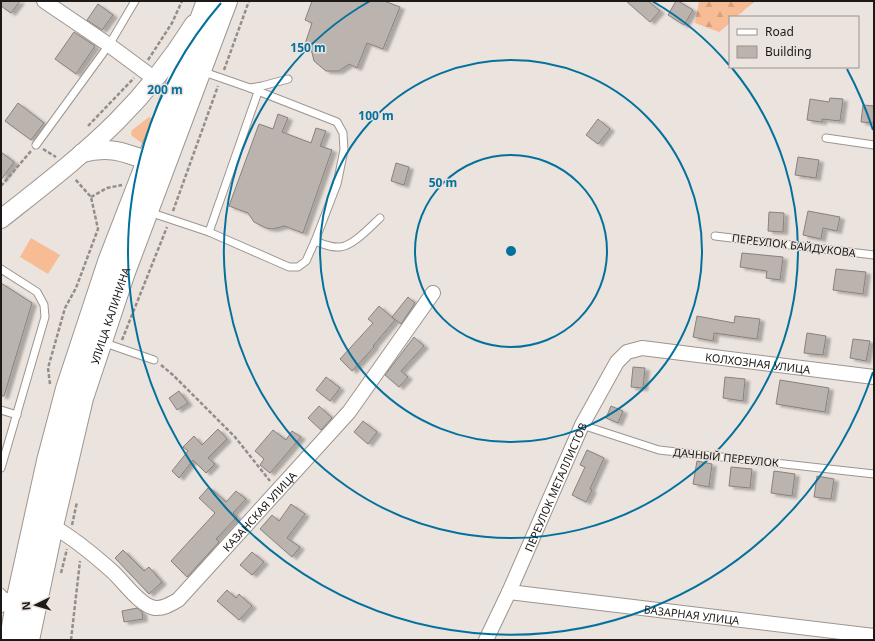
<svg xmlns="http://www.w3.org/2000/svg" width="875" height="641" viewBox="0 0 875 641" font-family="'Noto Sans',sans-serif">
<defs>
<pattern id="forest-firs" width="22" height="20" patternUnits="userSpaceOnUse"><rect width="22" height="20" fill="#f8bc95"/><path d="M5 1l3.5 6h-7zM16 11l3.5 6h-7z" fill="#d4a180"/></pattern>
<filter id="shadow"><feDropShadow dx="4.5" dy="2.5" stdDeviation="1" flood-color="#0004"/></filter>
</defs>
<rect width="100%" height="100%" fill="#ebe3dd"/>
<g fill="#f8bc95">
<polygon points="149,117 152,118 154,122 146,142 142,143 132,136 131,133 132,130"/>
<polygon points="31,238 60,255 48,274 20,257"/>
</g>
<polygon fill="url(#forest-firs)" points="699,1 755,1 736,17 730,17 730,23 719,32 695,23"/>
<g fill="#bbb3ae" stroke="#89817c" filter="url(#shadow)">
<polygon points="1,1 20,1 11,13 1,6"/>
<polygon points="312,1 384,1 400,7 383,49 367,43 357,68 349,64 339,71 326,71 314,61 311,49 304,47 312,23 305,20"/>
<polygon points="626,1 648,1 660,11 650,22"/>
<polygon points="676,1 678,1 693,10 684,25 668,15"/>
<polygon points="98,4 113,15 102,30 87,20"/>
<polygon points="74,32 95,46 76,74 55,59"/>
<polygon points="830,98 843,99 840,121 822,119 822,122 807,120 810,99 829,102"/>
<polygon points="18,103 44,123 31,140 5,121"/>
<polygon points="863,105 874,106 874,123 861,122"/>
<polygon points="278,114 288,118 282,132 311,143 316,128 326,131 320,146 332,150 303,233 284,226 273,229 266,228 254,222 248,213 229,206 259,124 273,129"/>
<polygon points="598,119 610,129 598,144 586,135"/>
<polygon points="1,152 14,162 1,180"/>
<polygon points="798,157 819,160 816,178 795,175"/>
<polygon points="396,163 409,167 404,185 391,181"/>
<polygon points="808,211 840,217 837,231 823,228 821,239 803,235"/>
<polygon points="769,212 784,213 783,232 768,231"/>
<polygon points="742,253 783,257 780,280 766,278 767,271 740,267"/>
<polygon points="836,269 866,272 863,294 833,290"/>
<polygon points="1,283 32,303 4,396 1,396"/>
<polygon points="408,297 415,303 401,324 392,317"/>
<polygon points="379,306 395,320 373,346 374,347 352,371 340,359 373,323 368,319"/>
<polygon points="697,316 734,323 735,316 760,319 757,339 714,333 713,341 693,337"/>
<polygon points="807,333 826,336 823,355 804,353"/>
<polygon points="414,337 424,346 401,371 408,377 399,387 385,375"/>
<polygon points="853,339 870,341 866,361 850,358"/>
<polygon points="633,367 645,368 643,388 631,387"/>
<polygon points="326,377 340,388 330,401 316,390"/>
<polygon points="725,377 745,379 743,401 723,398"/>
<polygon points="780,380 829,388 825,412 776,404"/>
<polygon points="179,391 188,403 177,410 169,398"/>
<polygon points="319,406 332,418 321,430 308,418"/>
<polygon points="611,406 623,411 618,423 606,418"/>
<polygon points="363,421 377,432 368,444 354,432"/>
<polygon points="218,429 227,439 208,458 215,464 206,473 193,460 179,478 172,471 188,451 183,447 194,436 202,445"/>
<polygon points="273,430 286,440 292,431 301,437 270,473 260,465 264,459 255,451"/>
<polygon points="587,450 604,458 590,489 592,490 586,502 572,495 585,467 580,465"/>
<polygon points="697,461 712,464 709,487 693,484"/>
<polygon points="731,467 752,469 750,488 729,486"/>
<polygon points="774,471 795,474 792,496 771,493"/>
<polygon points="817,476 834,479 831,499 814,497"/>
<polygon points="209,487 226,502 236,491 246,499 233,513 237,517 216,539 219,542 187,577 171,561 215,513 199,498"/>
<polygon points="291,504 305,514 287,538 300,547 292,557 260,529 272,515 279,521"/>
<polygon points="123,550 144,571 149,567 162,582 149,594 115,558"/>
<polygon points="252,552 264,562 252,575 240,565"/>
<polygon points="227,590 236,598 239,594 252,606 239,620 217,601"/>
<polygon points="137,608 142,612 143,619 124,622 122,611"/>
</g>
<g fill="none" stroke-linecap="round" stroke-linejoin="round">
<defs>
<g id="service">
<polyline points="250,88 262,86 288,79"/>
<polyline points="826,138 874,145"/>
<polyline points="36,145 109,45 135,1"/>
<polyline points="149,212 209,232 289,267 298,267 306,261 315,241 337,184 344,150 343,133 337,122 250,88 201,71"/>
<polyline points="209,232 258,92"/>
<polyline points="715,236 874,255"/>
<path d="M315,241C323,244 331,248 340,247C353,246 370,227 380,218"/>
<polyline points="1,269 37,292 44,305 45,317 1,468"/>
<polyline points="102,342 154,360"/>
<polyline points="1,410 17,415"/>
<polyline points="582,425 659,450 874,474"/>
<polyline points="1,592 8,600"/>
</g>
<g id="minor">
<polyline points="44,1 109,45 155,79"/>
<path id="s1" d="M52,526C74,538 94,555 113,572C124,582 140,606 155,608C163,609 171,604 178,600L349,412L433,293"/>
<path id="s2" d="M509,592L874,636"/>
<polyline points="1,605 8,600 17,602"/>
<path id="s3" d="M486,640L509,592L582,425L617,362L627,352L642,348L874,377"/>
</g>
<g id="tertiary">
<path d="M82,153C109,146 124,152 148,161"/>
<path d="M1,219C40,188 81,157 117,121C146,92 172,59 194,24"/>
</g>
<g id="primary">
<polyline points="11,640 17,602 48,461 67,389 109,262 162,125 208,1"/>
<path id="s4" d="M28,640L52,526L82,398L124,272L226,1"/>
</g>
</defs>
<use href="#service" stroke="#9d9590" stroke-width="9"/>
<use href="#minor" stroke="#9d9590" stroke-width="16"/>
<use href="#tertiary" stroke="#9d9590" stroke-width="20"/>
<use href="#primary" stroke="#9d9590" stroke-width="24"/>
<g stroke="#948e8a" stroke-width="2.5" stroke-dasharray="4 2" stroke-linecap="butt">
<polyline points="148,60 172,23 182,1"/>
<polyline points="224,70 249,1"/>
<polyline points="88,126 134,78"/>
<polyline points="43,149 56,157"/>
<polyline points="1,186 31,151"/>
<polyline points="91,197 107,188 122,185"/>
<polyline points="173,211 218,86"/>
<polyline points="122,340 167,227"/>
<polyline points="161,365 173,375 235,437 270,481"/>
<polyline points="50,384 48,368 65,308 76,288 98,229 91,197 75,179"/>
<polyline points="72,525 77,502"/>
<polyline points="61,573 67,549"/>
<polyline points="71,640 80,561"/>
</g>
<use href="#service" stroke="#fff" stroke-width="7"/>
<use href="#minor" stroke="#fff" stroke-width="14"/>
<use href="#tertiary" stroke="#fff" stroke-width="18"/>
<use href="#primary" stroke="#fff" stroke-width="22"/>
</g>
<g fill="none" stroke="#04719d" stroke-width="2">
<circle cx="511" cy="251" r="96"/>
<circle cx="511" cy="251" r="191"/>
<path d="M652 1A287 287 0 0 1 729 65M732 68A287 287 0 1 1 370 1"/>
<path d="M873 372A382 382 0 1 1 221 3M847 69A382 382 0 0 1 873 130"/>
</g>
<g text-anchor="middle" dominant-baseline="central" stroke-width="3" stroke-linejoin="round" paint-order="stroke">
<g font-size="11" fill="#1c1917" stroke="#ebe3dd">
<text transform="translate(794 245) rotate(7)">ПЕРЕУЛОК БАЙДУКОВА</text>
<text stroke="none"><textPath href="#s4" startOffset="335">УЛИЦА КАЛИНИНА</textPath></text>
<text stroke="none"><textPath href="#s3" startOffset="454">КОЛХОЗНАЯ УЛИЦА</textPath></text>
<text transform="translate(726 457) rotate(6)">ДАЧНЫЙ ПЕРЕУЛОК</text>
<text stroke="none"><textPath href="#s3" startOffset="168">ПЕРЕУЛОК МЕТАЛЛИСТОВ</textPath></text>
<text stroke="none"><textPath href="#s1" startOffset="278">КАЗАНСКАЯ УЛИЦА</textPath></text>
<text stroke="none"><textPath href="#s2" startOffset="184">БАЗАРНАЯ УЛИЦА</textPath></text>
</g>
</g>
<circle cx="511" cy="251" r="6" fill="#04719d" stroke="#ebe3dd" stroke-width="2"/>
<g font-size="12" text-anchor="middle" font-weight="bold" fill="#04719d" stroke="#ebe3dd" stroke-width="3" stroke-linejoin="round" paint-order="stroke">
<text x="308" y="52">150 m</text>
<text x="165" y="94">200 m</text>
<text x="376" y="120">100 m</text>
<text x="443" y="187">50 m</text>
</g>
<rect width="875" height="641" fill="none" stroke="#1c1917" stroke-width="4"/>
<rect x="729" y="16" width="130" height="52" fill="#ebe3dd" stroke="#98928e"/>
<rect x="737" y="29" width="20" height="6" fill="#ffffff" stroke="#98928e"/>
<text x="765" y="36" font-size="12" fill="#1c1917">Road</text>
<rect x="737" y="46" width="20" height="12" fill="#bbb3ae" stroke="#98928e"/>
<text x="765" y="56" font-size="12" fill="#1c1917">Building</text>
<g transform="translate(36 605) rotate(265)" stroke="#ebe3dd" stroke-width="3" paint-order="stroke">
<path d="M0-3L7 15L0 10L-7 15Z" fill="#1c1917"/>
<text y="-6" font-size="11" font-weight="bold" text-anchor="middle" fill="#1c1917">N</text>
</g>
</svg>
